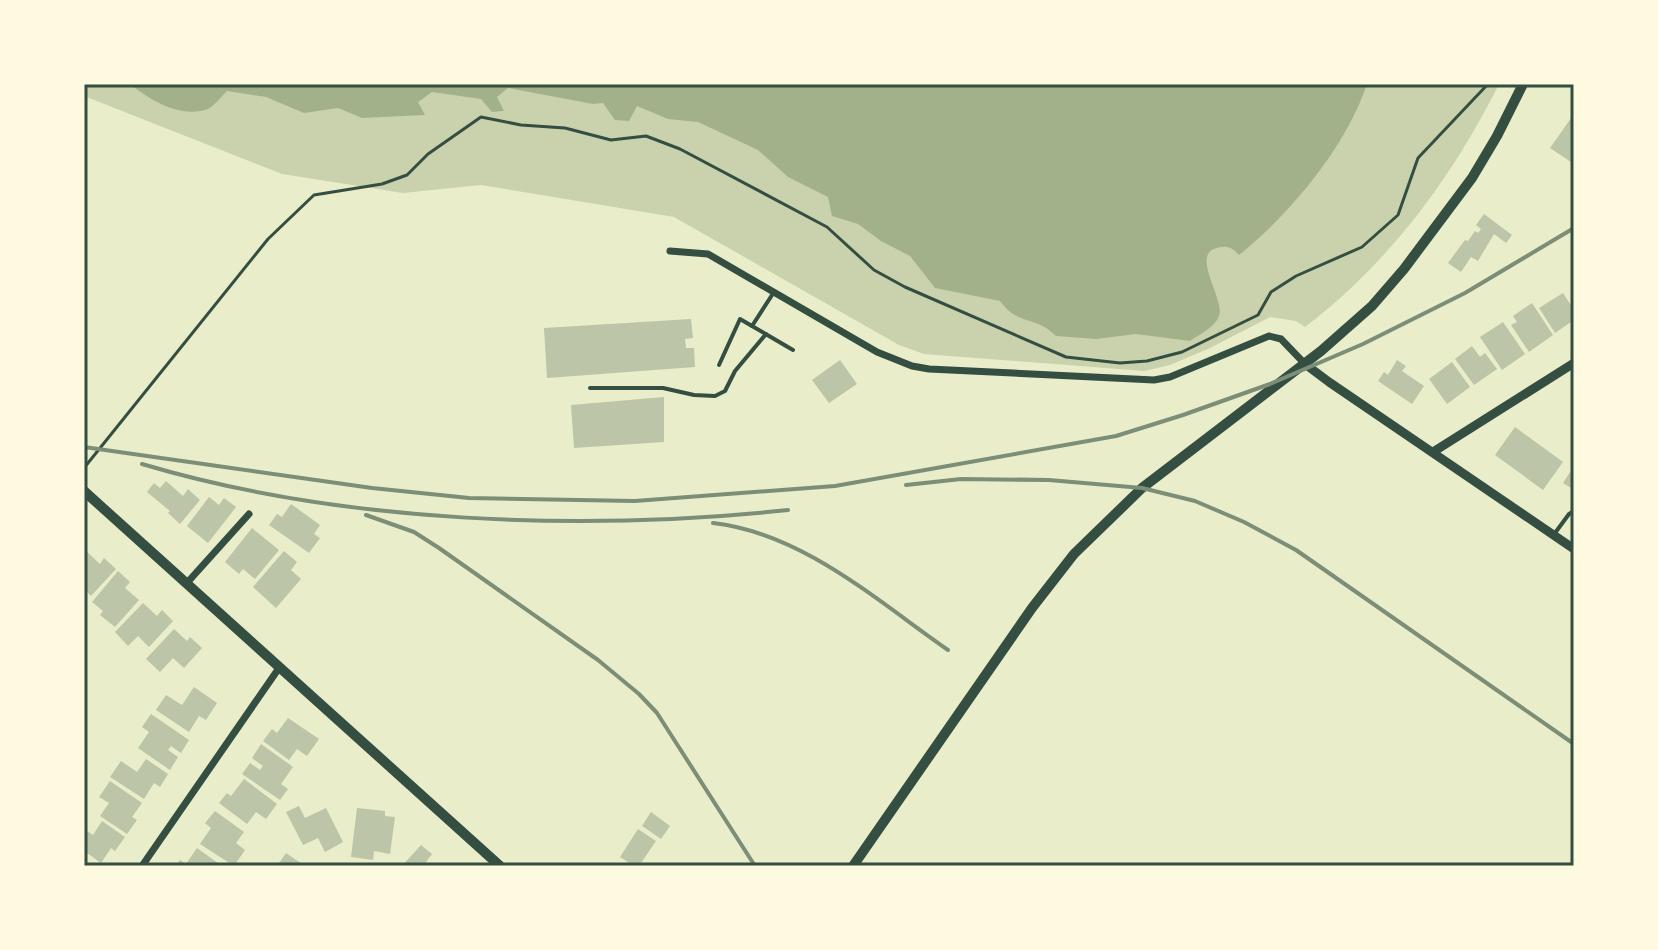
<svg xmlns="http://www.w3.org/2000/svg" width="1658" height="950" viewBox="0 0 1658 950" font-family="'Alegreya Sans',sans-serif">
<rect width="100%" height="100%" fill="#e9edc9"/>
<path fill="#cad2ad" d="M84,84H1499C1452,178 1389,263 1305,327L1296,321L1270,317L1210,348L1170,365L1144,371L924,354L899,345L674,217L481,185L403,193L282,174L84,96Z"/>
<path fill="#a3b18a" d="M130,84H1367C1346,147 1291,213 1239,255C1234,250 1230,246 1223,247C1185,249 1226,298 1219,316C1215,327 1200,334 1190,341L1136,334L1096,339L1056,336C1036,315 1019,327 1000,301L935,288L910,256L881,241L858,224L832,216L828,197L788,177L758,150L698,122L668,119L637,106L629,121L615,120L603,103L593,104L508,88L497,97L504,111L492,112L481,99L432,92L418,102L425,115L362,118L338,108L304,113L266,97L227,91C221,97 214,106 208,109C181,119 150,100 130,84Z"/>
<g fill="#bcc5a7">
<polygon points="1574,114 1574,164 1550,148"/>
<polygon points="1484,214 1512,235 1506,243 1494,234 1478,261 1471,257 1461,272 1448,263 1465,240 1468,241 1475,231 1478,233 1481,229 1476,225"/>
<polygon points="1563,293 1574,310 1574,320 1555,333 1539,308"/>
<polygon points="1532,303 1553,335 1529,352 1511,325 1517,322 1513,316"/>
<polygon points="691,319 693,338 685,339 686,348 694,348 695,367 547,378 544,328"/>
<polygon points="1503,322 1525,354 1502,370 1480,337"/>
<polygon points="1472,346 1480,357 1485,353 1497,369 1474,385 1455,359"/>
<polygon points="840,360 857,384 829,403 812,380"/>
<polygon points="1397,360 1406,366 1402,371 1424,386 1412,404 1378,381 1384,372 1388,375"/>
<polygon points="1452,362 1470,387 1447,404 1429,379"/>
<polygon points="664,397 664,442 574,448 571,405"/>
<polygon points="1515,427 1563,462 1543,490 1495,455"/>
<polygon points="1570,472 1574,475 1574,490 1563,483"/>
<polygon points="166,481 183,496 188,489 200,500 180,524 168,513 170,511 147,492 154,483 160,488"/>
<polygon points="209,497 219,505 224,498 236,507 208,543 187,526"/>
<polygon points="291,504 320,525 314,534 320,538 309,553 269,525 277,514 282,517"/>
<polygon points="252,528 279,550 255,579 243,569 239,574 225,562"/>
<polygon points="86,551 100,564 104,558 116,569 91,596 84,589"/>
<polygon points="284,551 297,562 291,570 301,579 276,608 253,587"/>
<polygon points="118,571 130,582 125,588 139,600 115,627 100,615 103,611 92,602"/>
<polygon points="143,603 157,616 162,610 173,621 149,647 138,636 128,646 115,632"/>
<polygon points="174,629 187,641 190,637 202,648 184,668 173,658 160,672 146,659"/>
<polygon points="194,687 217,703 206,720 199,716 189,732 156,710 166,695 182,705"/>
<polygon points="151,714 189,740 181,753 171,746 168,750 178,757 170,770 138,748 149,732 142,727"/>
<polygon points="288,718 319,739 307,756 297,749 289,760 263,741 272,729 277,733"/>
<polygon points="261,744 293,767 281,784 288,789 280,800 242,774 250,763 260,770 263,766 252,758"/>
<polygon points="146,759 168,774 160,787 154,783 144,799 110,777 121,761 137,772"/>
<polygon points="244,779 277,804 266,819 256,812 247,824 219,803 227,793 231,796"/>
<polygon points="110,781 142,803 132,817 137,820 127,834 100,816 109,803 99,797"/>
<polygon points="299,806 305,818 326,808 343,842 325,852 318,838 303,845 286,812"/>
<polygon points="357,808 385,811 385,816 395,817 390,854 374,851 373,860 351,857"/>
<polygon points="215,811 244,832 236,843 245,850 234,866 200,844 211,828 205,823"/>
<polygon points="651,812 670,826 661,839 642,826"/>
<polygon points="102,821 125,837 115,851 111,848 101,863 84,851 84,829 93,835"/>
<polygon points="638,829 656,841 639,866 634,866 620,857"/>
<polygon points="421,845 432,854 426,862 431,866 402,866"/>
<polygon points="197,848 222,866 176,866 180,860 186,864"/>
<polygon points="286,853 305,866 277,866"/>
</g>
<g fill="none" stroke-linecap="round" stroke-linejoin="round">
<polyline stroke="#344e41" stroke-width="3" points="84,468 268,239 314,195 382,184 407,175 428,154 481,117 521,125 565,128 611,140 646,136 680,149 827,227 874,270 905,287 1066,357 1120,363 1147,361 1182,352 1258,315 1271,292 1296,276 1362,247 1398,215 1418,158 1488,84"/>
<g stroke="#344e41" stroke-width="4">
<polyline points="774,292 752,326 793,350"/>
<polyline points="719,365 740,319 752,326"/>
<polyline points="590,388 663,388 694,395 715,396 725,391 735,371 766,334"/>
<polyline points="1555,533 1569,514 1574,511"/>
<polyline points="1503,866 1504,865"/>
</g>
<g stroke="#344e41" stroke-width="7">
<polyline points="670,251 708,254 877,352 912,366 929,369 1154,380 1170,377 1269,336 1281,339 1305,364"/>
<polyline points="186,584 249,514"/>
<polyline points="142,866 279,668"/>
</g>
<g stroke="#344e41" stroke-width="9">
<polyline points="1305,364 1329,382 1574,549"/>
<polyline points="1433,452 1574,363"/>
</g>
<g stroke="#344e41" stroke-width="10">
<polyline points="84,491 500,866"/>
<polyline points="853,866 1032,608 1074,554 1142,488 1321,351 1372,306 1404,269 1472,178 1497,136 1523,84"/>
</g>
<g stroke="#7c8e77" stroke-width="4">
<polyline points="84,447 372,488 469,498 635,501 835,486 1116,436 1183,415 1270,384 1363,344 1465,293 1574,228"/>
<path d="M142,464C340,523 582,532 788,510"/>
<polyline points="906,485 961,479 1049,480 1142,488 1195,501 1244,522 1296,550 1574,744"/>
<polyline points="366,515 414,532 439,548 598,660 639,694 657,713 755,866"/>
<path d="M713,523C802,533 876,600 948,650"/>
</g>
</g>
<rect width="1658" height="950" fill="none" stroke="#fefae0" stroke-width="172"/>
<rect x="86" y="86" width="1486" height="778" fill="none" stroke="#344e41" stroke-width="3"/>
</svg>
